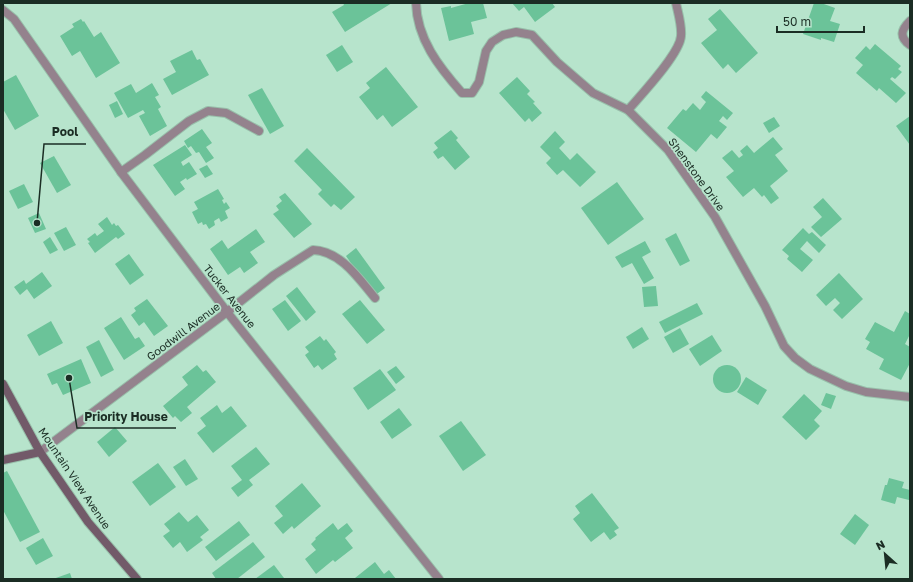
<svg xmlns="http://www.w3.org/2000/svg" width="913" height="582" viewBox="0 0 913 582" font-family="'Golos Text',sans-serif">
<rect width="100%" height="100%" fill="#b7e4cc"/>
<g fill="#6bc399">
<polygon points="343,3 392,3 345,32 332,12 344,5"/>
<polygon points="469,3 483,3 487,18 471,22 474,34 449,41 441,8 451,6 451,8"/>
<polygon points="512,3 552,3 555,7 535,22 524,7 519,11"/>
<polygon points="814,3 821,3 835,8 830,21 840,24 834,42 821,38 821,40 803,34"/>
<polygon points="720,9 758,53 736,73 728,64 723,69 701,43 717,30 708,19"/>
<polygon points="81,19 83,22 84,21 94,37 101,32 120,63 96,78 80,51 72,56 60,36 74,27 72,24"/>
<polygon points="875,44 901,66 898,69 902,72 895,79 892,77 890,79 906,93 896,103 879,88 877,91 856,73 863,65 855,58 866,46 870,50"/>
<polygon points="342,45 353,62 337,72 326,55"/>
<polygon points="192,50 197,60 200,59 209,75 172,95 163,79 176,72 170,61"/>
<polygon points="386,67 418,107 392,127 383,115 377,120 359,97 370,88 366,83"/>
<polygon points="16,75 39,116 15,130 3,109 3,82"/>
<polygon points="517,77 530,91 527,94 535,102 533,103 542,113 532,122 529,118 525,122 499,93"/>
<polygon points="152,83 159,95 155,97 161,107 158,109 167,126 150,136 139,116 145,113 143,110 128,118 114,93 131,84 136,93"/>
<polygon points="262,88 284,126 270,134 248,95"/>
<polygon points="706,91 733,113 727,120 723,116 719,121 727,127 717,139 711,134 696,152 667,128 683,109 686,111 693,103 700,110 706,102 701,97"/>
<polygon points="117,101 123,114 115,118 109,105"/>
<polygon points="910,116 910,145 896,126"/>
<polygon points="774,117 780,126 769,133 763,123"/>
<polygon points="202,129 212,143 206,147 214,158 206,163 199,152 196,153 191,146 188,148 184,141"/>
<polygon points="451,130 458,138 456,140 470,157 455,170 443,156 438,159 433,152 438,148 434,143"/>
<polygon points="555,131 565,142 559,148 570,160 577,153 596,172 580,187 563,170 557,175 546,163 551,158 540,147"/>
<polygon points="773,137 783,149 775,155 788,171 770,186 779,198 771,204 764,195 762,197 754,188 743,197 726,177 734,171 722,158 732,150 739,158 743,155 740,151 747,145 754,153"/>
<polygon points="185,145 192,155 181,162 183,166 189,162 197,174 187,180 186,178 180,182 185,189 175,196 153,165"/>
<polygon points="307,148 355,197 341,210 334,204 331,207 318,194 322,190 294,161"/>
<polygon points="54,156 71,185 57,193 40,163"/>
<polygon points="207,165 213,174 205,178 199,169"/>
<polygon points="617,182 644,219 608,245 581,208"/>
<polygon points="24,184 33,202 18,209 9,191"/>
<polygon points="218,189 224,199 222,200 224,204 226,202 230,208 225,211 228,218 221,222 219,218 214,221 215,225 209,229 206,224 203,225 202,222 198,224 192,212 198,209 194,202"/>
<polygon points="285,193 312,224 294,238 273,214 279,210 276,206 282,201 279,197"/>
<polygon points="823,198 842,219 821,237 811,227 822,217 813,207"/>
<polygon points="39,213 46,229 35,233 28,218"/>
<polygon points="107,217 112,225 114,223 116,226 118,225 125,234 118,239 116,237 95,253 88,243 90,242 87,239 95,233 97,236 104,231 98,224"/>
<polygon points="66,227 76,245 64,251 54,233"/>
<polygon points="803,228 809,234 812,232 826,245 819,253 807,241 800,249 813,260 802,272 787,259 789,256 782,250"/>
<polygon points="256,229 265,242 250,252 258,263 244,273 240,267 228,275 210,249 222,240 228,249"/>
<polygon points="676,233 690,261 680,266 665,239"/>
<polygon points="50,237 58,250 50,254 43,242"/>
<polygon points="645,241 651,252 642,257 654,278 644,284 632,263 622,268 615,257"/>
<polygon points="356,248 385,288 374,296 346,256"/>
<polygon points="129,254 144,275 130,285 115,264"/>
<polygon points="42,272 52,286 34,299 27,289 20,295 14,287 24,280 26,284"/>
<polygon points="839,273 863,299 842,319 833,310 840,303 835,298 826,306 816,295"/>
<polygon points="656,286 658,306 644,307 642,287"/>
<polygon points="297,287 316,312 306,321 286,296"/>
<polygon points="147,299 168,326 154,336 144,322 139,326 131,315 136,311 134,308"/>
<polygon points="285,300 301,321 288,331 272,309"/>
<polygon points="360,300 385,330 367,344 342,314"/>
<polygon points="697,303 703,314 665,333 659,322"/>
<polygon points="905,311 910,314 910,334 905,344 910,347 910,363 901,380 879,369 884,359 866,349 870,342 865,339 875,322 894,332"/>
<polygon points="121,317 135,339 139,337 145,346 124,360 104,328"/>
<polygon points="51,321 63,343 39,356 27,335"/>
<polygon points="642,327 649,339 633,349 626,337"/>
<polygon points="680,328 689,344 673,353 664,337"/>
<polygon points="712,335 722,351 700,366 689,349"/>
<polygon points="320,336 324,341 326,339 336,352 334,354 337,359 322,370 318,365 314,368 305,355 309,352 305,347"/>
<polygon points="99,340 114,370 101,377 86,347"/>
<polygon points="81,359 91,383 63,395 57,383 52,385 47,374"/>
<polygon points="197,365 203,372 206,370 216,382 187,407 192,413 181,422 175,416 173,418 163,406 188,385 182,377"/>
<circle cx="727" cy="379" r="14"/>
<polygon points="396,366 405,377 396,384 387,372"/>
<polygon points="380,369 396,390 368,410 353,388"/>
<polygon points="746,377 767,390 758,405 737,392"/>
<polygon points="826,393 836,396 831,409 821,405"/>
<polygon points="804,394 822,411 814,420 820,426 806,440 782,417"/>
<polygon points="217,405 222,413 231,406 247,426 213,453 197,433 206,426 200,418"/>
<polygon points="399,408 412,425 392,439 380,422"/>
<polygon points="461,421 486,455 463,471 439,436"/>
<polygon points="115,427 127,441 109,457 97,442"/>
<polygon points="256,447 270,464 249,480 253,485 238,497 231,488 242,480 231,466"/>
<polygon points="185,459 198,479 186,486 173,467"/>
<polygon points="158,463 176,487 150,506 132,482"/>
<polygon points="7,471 40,532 20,542 3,510 3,473"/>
<polygon points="889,478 904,482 902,488 910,490 909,500 897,497 895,504 881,500 885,485 887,485"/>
<polygon points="302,483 321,506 294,529 292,526 283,534 274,523 283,516 275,506"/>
<polygon points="592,493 619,528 614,531 617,535 610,540 604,532 591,542 573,519 580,513 575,506"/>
<polygon points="179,512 188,522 197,515 209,530 200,537 203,540 187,552 180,542 173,548 163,536 170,531 164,524"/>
<polygon points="855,514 869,525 855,545 840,534"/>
<polygon points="239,521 250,535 216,561 205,547"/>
<polygon points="333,523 338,530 347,523 353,531 345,538 353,548 335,562 333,560 316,574 305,559 316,550 311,544 316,539 315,538"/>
<polygon points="43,538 53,556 36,565 26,548"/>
<polygon points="253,542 265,557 237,579 216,579 212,573"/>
<polygon points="375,562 384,574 389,570 396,579 355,579 355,578"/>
<polygon points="274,565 284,578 282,579 255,579"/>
<polygon points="70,573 72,579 53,579"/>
</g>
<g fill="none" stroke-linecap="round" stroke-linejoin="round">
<defs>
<g id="street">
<path d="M416,3C417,39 439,67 462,93H472L479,82L486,51L492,42L503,35L516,32L532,35L557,62L593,93L628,110L668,150L715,217L765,306L784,346L795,358L810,369L846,386L866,392L910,397"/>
<polyline points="3,10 14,19 121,172 227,312 439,579"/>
<path d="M910,21C901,30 899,37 910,45"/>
<path d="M628,110C640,96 680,54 681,36C682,25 678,13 676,3"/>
<polyline points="121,172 145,155 189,121 208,111 226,113 259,131"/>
<path d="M40,452L227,312L274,275L313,250C341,251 359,279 375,298"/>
</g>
<g id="secondary">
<polyline points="3,384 40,452 88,522 137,579"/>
<polyline points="3,460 40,452"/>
</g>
</defs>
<use href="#street" stroke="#98bfaa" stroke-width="10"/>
<use href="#secondary" stroke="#98bfaa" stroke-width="10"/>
<use href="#street" stroke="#94828d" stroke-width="8"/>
<use href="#secondary" stroke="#725a69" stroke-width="8"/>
</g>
<g text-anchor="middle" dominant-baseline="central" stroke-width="3.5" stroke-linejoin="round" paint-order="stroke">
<g font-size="11" fill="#1b2d24" stroke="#b7e4cc">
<text transform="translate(697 174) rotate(54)">Shenstone Drive</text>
<text transform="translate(230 296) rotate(52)">Tucker Avenue</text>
<text transform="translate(183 331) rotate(-37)">Goodwill Avenue</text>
<text transform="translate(75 478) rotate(56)">Mountain View Avenue</text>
</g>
</g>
<path fill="none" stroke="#1b2d24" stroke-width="1.5" d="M37 223L44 144H86M69 378L77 428H176"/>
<g fill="#1b2d24" stroke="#b7e4cc" stroke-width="1.5">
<circle cx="37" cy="223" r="4"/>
<circle cx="69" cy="378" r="4"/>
</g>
<g font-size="12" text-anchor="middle" font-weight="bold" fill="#1b2d24" stroke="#b7e4cc" stroke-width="3.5" stroke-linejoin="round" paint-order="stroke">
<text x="65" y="136">Pool</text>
<text x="126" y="421">Priority House</text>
</g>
<rect width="913" height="582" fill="none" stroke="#1b2d24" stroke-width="8"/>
<g transform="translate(885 554) rotate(333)" stroke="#b7e4cc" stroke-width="3" paint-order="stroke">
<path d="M0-3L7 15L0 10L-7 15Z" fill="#1b2d24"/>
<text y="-6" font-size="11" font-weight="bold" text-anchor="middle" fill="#1b2d24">N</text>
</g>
<path d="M777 26v6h87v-6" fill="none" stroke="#1b2d24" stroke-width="2"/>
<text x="783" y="26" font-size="12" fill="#1b2d24" stroke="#b7e4cc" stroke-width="3" paint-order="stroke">50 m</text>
</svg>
